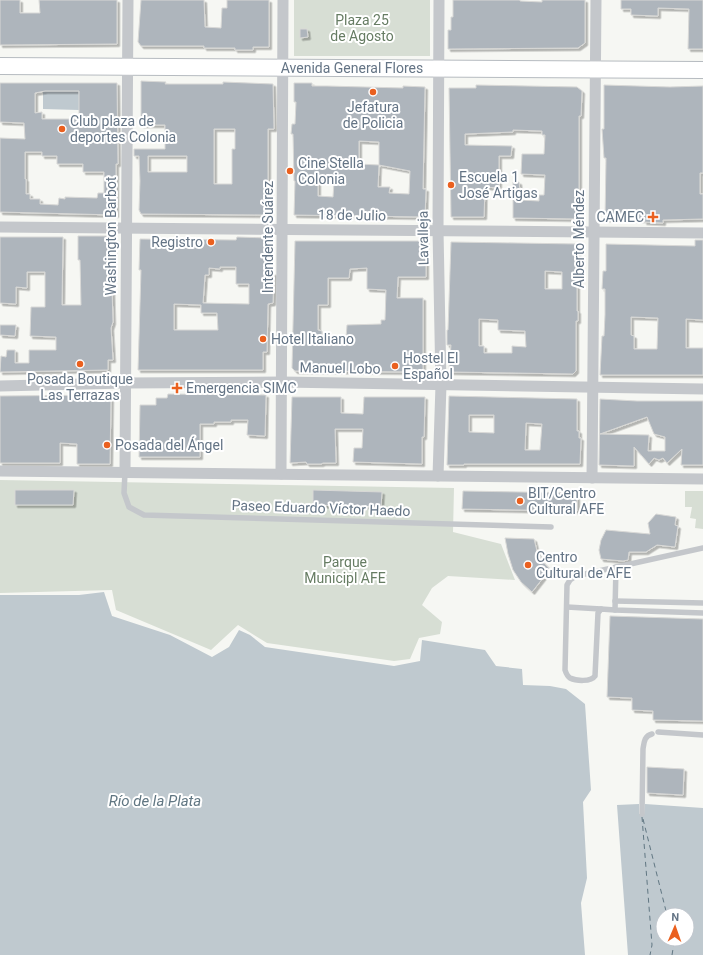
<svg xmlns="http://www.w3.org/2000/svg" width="703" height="955" viewBox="0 0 703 955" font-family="Roboto,sans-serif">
<defs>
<filter id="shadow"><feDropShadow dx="2.5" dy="2.5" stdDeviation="0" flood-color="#0004"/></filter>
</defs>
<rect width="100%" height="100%" fill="#f6f7f3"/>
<g fill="#d7ded4">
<rect x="294" y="0" width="136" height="56"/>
<polygon points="0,480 454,488 453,532 501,544 515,580 448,576 432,588 422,605 442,622 440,634 419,638 410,659 394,661 267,643 238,625 211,650 116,610 112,590 0,593"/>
<polygon points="685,491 703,491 703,529 695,528 696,519 690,518 692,507 685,507"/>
</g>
<g fill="#bfc9cf" fill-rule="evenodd">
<polygon points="43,91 79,91 79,110 43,109"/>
<polygon points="104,592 112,616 170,635 212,657 229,647 239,630 250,635 265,647 394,666 420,661 422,640 485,650 496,666 522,669 523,685 550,686 566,689 585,704 591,790 583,802 587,878 581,903 585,955 0,955 0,595 79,595"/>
<path d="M639,804V814H644L645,804L703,808V955H628L617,805ZM663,915H687V939H663Z"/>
</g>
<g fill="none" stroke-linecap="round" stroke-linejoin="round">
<g stroke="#607682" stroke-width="1" stroke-dasharray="5 4" stroke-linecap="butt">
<polyline points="642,817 652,945 650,955"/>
<polyline points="643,819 667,915"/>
<polyline points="672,955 674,943 673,939"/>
</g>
</g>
<g fill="#aeb5bc" stroke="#d8d8d6" fill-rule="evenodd" filter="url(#shadow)">
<polygon points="0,0 20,0 20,13 40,13 39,0 117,0 117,44 0,45"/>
<polygon points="141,0 204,0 205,27 221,28 222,8 227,8 227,0 269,0 269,47 253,47 253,50 235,50 235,48 204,48 204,46 141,46 138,42"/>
<polygon points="453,0 520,0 520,1 542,2 542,0 585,0 585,43 578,48 448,49 448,30 451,30 451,17 453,17"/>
<polygon points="621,0 703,0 703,49 688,49 689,9 658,8 658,16 631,15 631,9 621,9"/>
<polygon points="300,29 307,29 308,37 300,38"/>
<path d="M141,81L166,82L165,84H223V82L273,84L274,129H268V184L266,215L141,214L139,210L140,181L139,156H134V149H165V125H141ZM214,129H235V149H232V184H214ZM148,156H187V172H148Z"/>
<path d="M0,83H117L118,164H116V215L0,212V138L25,139L24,123L0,122ZM45,91H79V119H42V112L35,113V93ZM25,152H42V156H57V164H83V172H104V193H98L97,198L65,197V199L59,198L58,205L40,204V199H30V194H26V179H25Z"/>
<path d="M294,83H312V86H327L403,88V86L425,87L423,189H426L425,217L294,215L295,181H294L293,134H291L292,124H295L296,102H294ZM359,141L379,142V165L359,164ZM379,165L410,171L409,194L389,193L390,187H378ZM318,181H334L333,197L318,196Z"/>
<polygon points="476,85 577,87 582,91 581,116 579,116 579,219 513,218 513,182 519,182 521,200 539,201 539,195 544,195 545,175 521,174 522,154 544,154 545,135 542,135 542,131 513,130 513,132 465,134 465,145 512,146 511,156 499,156 499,188 485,187 484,217 451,217 449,88 476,88"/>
<polygon points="604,85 670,87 703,86 703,173 700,173 700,194 703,194 703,219 663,220 663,223 644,222 645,220 605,219 606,158 604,158 602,129 604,129"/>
<polygon points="78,236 112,236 115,240 112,289 113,322 111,328 113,360 108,360 108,370 0,372 1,356 6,357 7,350 15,350 15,363 29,363 29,350 56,350 56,337 30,336 31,307 45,307 45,272 27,272 27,288 16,287 16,304 0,303 0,237 63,237 62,305 81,305 80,260 78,260"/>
<path d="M237,237L269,238L268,273H274L273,303L268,304L267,352H263V370H138L141,270H139L140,239L236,240ZM220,267H236V284H249V304L203,303L205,275H209V268L220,269ZM174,304L201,305V313H217L218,330H174Z"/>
<path d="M695,240H703V320L686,319V348H703V375H600L602,336H604L605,315V289H602L603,271H606V244L695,246ZM631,317L658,318L657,349H634V336L631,335Z"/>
<path d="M295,241H426V277H398L397,298H423V372L295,371L292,368ZM367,268V289L386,290L385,320H381V324L347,325L346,338H322V331L318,330V305H328V278H349L350,269Z"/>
<path d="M451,242L579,244L578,267H577V311H578V321H576V371L573,374L451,372L449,369L451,345H447V330H448ZM545,271L562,272V289H545ZM479,319L498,320V330L525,331L526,347L512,346V353H484V346H479Z"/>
<polygon points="0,325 16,325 15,336 0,335"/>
<polygon points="168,394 266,395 265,436 247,435 248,420 231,420 231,422 214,422 214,424 200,424 200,457 139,457 140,405 156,405 156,398 167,398"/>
<polygon points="111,395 110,464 77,464 77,444 60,443 60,463 0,463 0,396"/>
<path d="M449,396L577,399V431H579V438H581L580,464H464V465H447ZM469,415H494V433L469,432ZM526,423L542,424L540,450H525Z"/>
<polygon points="292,397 341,397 341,413 363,414 364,397 425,397 424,437 422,437 422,464 353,462 354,448 362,448 363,429 335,429 336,463 323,463 321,464 307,464 306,462 290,463"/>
<path d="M600,399L637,401H703V465H681L682,449L667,463L663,458L659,460L654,458L649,464L634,447V466L599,465ZM647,417L654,434L665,437V451H648L649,435L600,434Z"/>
<polygon points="15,490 74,490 73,505 15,505"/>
<polygon points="313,490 382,492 381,507 313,505"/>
<polygon points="463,491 577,493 577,511 462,509"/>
<polygon points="656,514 676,517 675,525 678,526 675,547 657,545 646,552 629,552 628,560 623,561 601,559 599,550 601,540 606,530 650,534 648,523"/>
<polygon points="505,538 534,539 537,551 542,561 550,569 532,592 521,582 513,570 508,554"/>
<polygon points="610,616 703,619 703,721 653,720 653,711 632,710 632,698 607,697"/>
<polygon points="647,767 684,769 683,795 647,793"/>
</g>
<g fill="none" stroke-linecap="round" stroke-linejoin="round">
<defs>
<polyline id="secondary" points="0,66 703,70"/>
</defs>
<use href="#secondary" stroke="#b6bbc0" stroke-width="18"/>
<g stroke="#c4c7cb" stroke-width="5.5">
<polyline points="125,472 124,493 129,507 144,515 551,527"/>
<polyline points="616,567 615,610 703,613"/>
<polyline points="615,601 703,603"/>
<polyline points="567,607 601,609"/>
<path d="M615,610L601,609L598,613L595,676C591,682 576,681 570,678C567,676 566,673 565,670L567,585L570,580L576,576L703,548"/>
<polyline points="658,732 703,735"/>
<path d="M642,814L643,749C644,743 644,736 652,734"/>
</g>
<g stroke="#c4c7cb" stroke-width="11">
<polyline points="0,227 703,233"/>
<polyline points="0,386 125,383 282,382 703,389"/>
<polyline points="0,471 703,479"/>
<polyline points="125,472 128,0"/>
<polyline points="281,474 283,0"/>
<polyline points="438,476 441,385 438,230 439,0"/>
<polyline points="592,478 596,0"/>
</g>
<use href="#secondary" stroke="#fff" stroke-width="16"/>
</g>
<g fill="#ea601f" stroke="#fff" stroke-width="1.5">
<circle cx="373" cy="92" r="4"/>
<circle cx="62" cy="129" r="4"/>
<circle cx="290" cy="171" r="4"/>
<circle cx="451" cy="185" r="4"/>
<path d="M651 211h4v4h4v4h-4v4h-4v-4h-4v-4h4z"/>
<circle cx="211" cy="242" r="4"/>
<circle cx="263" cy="339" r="4"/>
<circle cx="80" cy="364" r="4"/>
<circle cx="395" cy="366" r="4"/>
<path d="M175 382h4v4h4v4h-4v4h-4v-4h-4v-4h4z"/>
<circle cx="107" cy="445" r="4"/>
<circle cx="520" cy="501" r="4"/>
<circle cx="528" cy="565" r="4"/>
</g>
<g text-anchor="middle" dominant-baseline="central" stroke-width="4" stroke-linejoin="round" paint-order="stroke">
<g font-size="14" fill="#667c63" stroke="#fff">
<text x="362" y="20">Plaza 25<tspan x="362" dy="16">de Agosto</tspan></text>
<text x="345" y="562">Parque<tspan x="345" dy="16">Municipl AFE</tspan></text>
</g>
<g font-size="14" fill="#647485" stroke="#fff">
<text x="352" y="68">Avenida General Flores</text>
<text transform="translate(352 215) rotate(1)">18 de Julio</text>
<text transform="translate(111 236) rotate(-90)">Washington Barbot</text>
<text transform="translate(268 237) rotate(-90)">Intendente Suárez</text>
<text transform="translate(423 238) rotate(-91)">Lavalleja</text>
<text transform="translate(579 239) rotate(-90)">Alberto Méndez</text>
<text transform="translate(340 368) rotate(1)">Manuel Lobo</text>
<text transform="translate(321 508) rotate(2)">Paseo Eduardo Víctor Haedo</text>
</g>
<g font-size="14" fill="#647485" stroke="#fff" text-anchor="start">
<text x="373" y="107" text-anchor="middle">Jefatura<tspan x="373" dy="16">de Policia</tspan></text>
<text x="70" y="121">Club plaza de<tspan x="70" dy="16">deportes Colonia</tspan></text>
<text x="298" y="163">Cine Stella<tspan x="298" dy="16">Colonia</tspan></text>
<text x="459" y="177">Escuela 1<tspan x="459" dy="16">José Artigas</tspan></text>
<text x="644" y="217" text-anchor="end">CAMEC</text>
<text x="203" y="242" text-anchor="end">Registro</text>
<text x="271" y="339">Hotel Italiano</text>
<text x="403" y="358">Hostel El<tspan x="403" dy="16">Español</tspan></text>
<text x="80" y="379" text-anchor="middle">Posada Boutique<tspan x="80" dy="16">Las Terrazas</tspan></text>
<text x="186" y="388">Emergencia SIMC</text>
<text x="115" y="445">Posada del Ángel</text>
<text x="528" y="493">BIT/Centro<tspan x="528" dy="16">Cultural AFE</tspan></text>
<text x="536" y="557">Centro<tspan x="536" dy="16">Cultural de AFE</tspan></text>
</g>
<g font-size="15" font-style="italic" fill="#607682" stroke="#fff">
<text x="155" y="801">Río de la Plata</text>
</g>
</g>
<g transform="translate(675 927) rotate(2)"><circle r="19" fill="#ffffff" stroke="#c1c7ce"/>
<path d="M0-3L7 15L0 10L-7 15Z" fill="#ea601f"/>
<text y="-6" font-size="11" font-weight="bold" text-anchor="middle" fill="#647485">N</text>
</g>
</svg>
